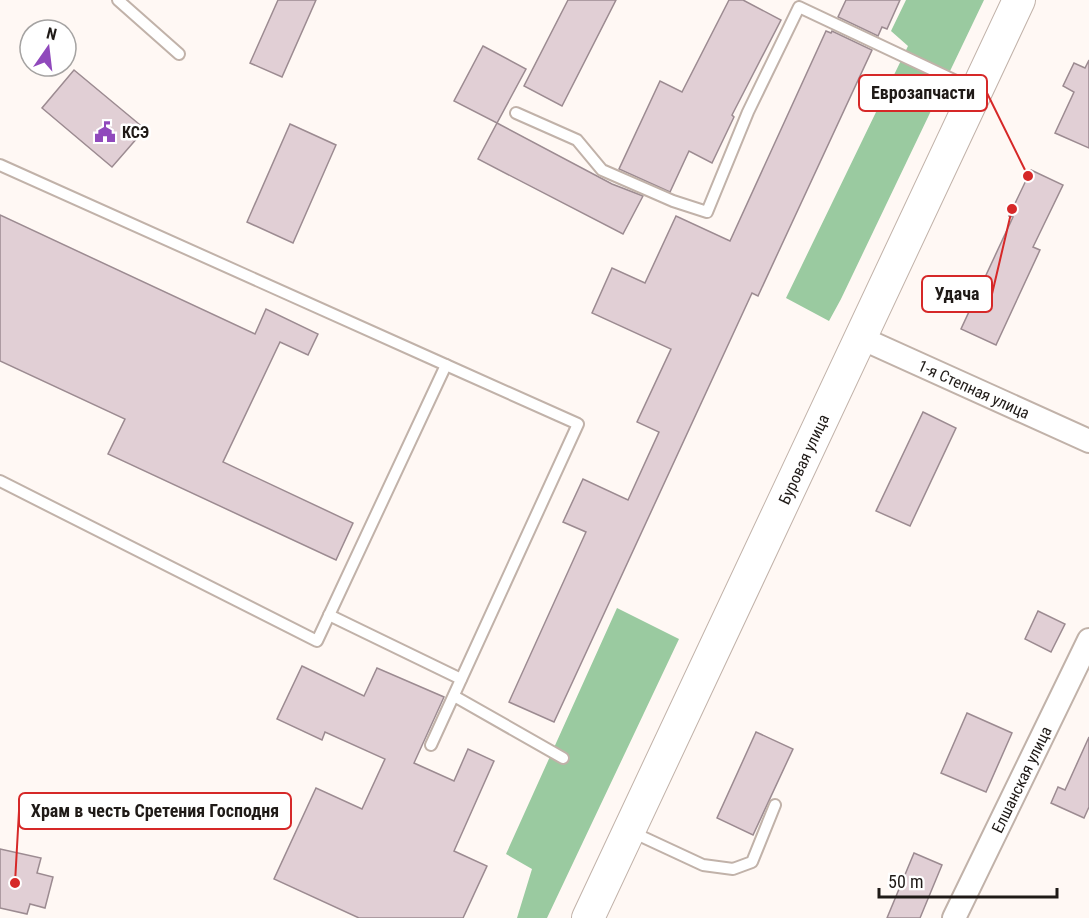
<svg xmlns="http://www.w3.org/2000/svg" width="1089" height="918" viewBox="0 0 1089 918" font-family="'Roboto Condensed',sans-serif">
<rect width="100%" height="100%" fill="#fff8f4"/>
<g fill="#9acaa0">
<polygon points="906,0 984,0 841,299 829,321 786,298 908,46 891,31"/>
<polygon points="617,608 679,639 547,918 517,918 532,869 506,854"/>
</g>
<g fill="#e1cfd5" stroke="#9c8b91" stroke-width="1.5">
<polygon points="278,0 316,0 282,77 250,63"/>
<polygon points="568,0 616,0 562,106 524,86"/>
<polygon points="729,0 743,0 781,20 732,115 734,117 712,163 689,151 670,192 619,169 660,81 682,92"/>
<polygon points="846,0 900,0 887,29 882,27 878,36 838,17"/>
<polygon points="826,31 831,33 832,31 872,50 758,296 752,293 554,722 509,702 586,532 563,522 583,479 628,500 659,432 637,422 671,349 592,313 612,268 645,283 676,216 730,241"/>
<polygon points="483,46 526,69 497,123 454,101"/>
<polygon points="1089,60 1089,148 1055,133 1074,92 1063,86 1074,63 1085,68"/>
<polygon points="74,70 145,129 112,167 42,108"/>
<polygon points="497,123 612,184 643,196 623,234 478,159"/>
<polygon points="290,124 336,145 293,243 247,222"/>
<polygon points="1031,170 1063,185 1033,247 1040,250 996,345 961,329 1013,217 1009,216"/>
<polygon points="0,215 255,334 266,309 318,334 308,355 280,342 223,462 353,523 336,560 108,454 125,419 0,361"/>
<polygon points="923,412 956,428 910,526 876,511"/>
<polygon points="1038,611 1065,624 1051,652 1025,639"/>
<polygon points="302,666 364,696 377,668 444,697 414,763 454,781 468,749 494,761 454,851 487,866 463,918 359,918 274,879 316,788 362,809 385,759 325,732 322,740 277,719"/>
<polygon points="967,713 1012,733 986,792 941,773"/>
<polygon points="756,732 793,749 753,835 717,818"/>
<polygon points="1089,737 1089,807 1084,818 1051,803 1058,787 1065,790"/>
<polygon points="0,849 41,858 37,873 53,877 45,908 30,904 27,914 0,908"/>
<polygon points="914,853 942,865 920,918 887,918"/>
</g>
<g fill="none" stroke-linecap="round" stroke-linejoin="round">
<defs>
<g id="lane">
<polyline points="118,0 179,54"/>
<polyline points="516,113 577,140 602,170 673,201 707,212 748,112 799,7 973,89"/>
<polyline points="0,165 446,365 317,641 0,481"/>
<polyline points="329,615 461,679"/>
<polyline points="454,696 563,758"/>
<polyline points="431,745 578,424 446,365"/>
<polyline points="632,832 703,865 733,869 752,862 775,805"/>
</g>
<g id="street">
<path id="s1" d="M861,338L1089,441"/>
<path id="s2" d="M954,918L1089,640"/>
</g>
<g id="secondary">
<path id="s3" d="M588,918L1019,0"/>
</g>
</defs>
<use href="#lane" stroke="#c1b2a9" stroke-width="14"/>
<use href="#street" stroke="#c1b2a9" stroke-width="26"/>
<use href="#secondary" stroke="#c1b2a9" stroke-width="34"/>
<use href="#lane" stroke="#fff" stroke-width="10"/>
<use href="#street" stroke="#fff" stroke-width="22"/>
<use href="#secondary" stroke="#fff" stroke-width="32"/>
</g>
<defs>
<symbol id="civic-bare" viewBox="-9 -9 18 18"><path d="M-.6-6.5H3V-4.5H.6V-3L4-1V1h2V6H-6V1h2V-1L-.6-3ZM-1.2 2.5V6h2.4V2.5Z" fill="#9049bc" stroke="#fff" stroke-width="2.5" paint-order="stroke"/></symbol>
</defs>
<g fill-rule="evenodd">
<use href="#civic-bare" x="90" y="117" width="30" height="30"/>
</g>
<g text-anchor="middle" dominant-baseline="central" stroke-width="5" stroke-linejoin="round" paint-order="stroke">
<g font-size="16" font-weight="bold" fill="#1f1a17" stroke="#fff" text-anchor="start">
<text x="122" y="132">КСЭ</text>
</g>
<g font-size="16" fill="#1f1a17" stroke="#fff">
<text stroke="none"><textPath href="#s1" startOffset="124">1-я Степная улица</textPath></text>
<text stroke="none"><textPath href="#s3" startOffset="507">Буровая улица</textPath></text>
<text stroke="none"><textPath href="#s2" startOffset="154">Елшанская улица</textPath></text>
</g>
</g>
<path fill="none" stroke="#d62828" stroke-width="2" d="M1028 176L987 93M1012 209L992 294M15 883L19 811"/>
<g fill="#d62828" stroke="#fff" stroke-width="2">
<circle cx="1028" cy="176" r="6"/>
<circle cx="1012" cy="209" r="6"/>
<circle cx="15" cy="883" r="6"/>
</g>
<g fill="#fff" stroke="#d62828" stroke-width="2">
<rect x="859" y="75" width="128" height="36" rx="6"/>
<rect x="922" y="276" width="70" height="36" rx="6"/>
<rect x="19" y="793" width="272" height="36" rx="6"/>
</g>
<g font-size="18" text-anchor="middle" font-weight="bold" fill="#1f1a17">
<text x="923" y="99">Еврозапчасти</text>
<text x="957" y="300">Удача</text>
<text x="155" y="817">Храм в честь Сретения Господня</text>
</g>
<g transform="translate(48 48) rotate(14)"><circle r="28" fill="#ffffff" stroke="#a5a3a2" stroke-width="1.5"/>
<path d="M0-4.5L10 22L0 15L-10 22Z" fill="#9049bc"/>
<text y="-9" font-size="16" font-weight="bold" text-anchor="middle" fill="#1f1a17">N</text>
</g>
<path d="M879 888v9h178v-9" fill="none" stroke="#1f1a17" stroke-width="3"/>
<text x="888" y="888" font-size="18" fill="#1f1a17" stroke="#ffffff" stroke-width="4.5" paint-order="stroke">50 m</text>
</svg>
